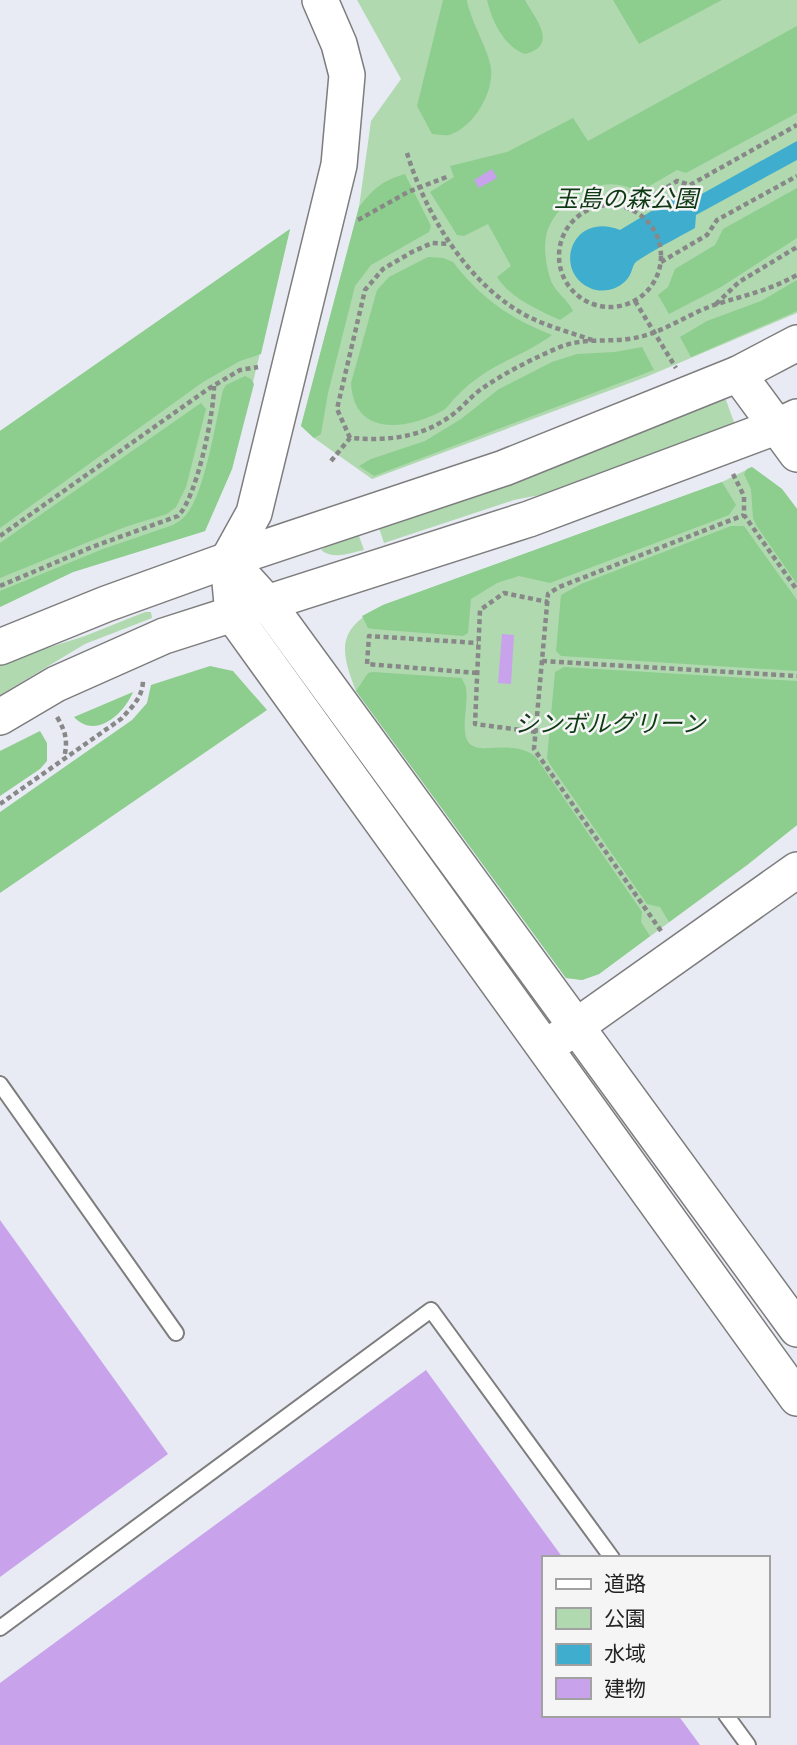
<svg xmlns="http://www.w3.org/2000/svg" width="797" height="1745" viewBox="0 0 797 1745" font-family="'Libre Baskerville','Noto Sans JP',serif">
<rect width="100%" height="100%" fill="#f5f5f6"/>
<path fill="#e8ebf3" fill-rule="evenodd" d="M0,0H797V1745H0ZM543,1558H767V1715H543Z"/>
<g fill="#b0d9b0">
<polygon points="357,0 445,0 481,106 488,89 491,69 469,11 467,0 797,0 797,313 646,377 372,479 314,438 301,426 359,207 371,121 401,79"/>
<polygon points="290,229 232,469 205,531 73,572 0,607 0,431"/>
<polygon points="718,400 726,400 735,425 596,484 514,500 384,543 378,525"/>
<path d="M752,467L782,489L797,509V825L747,865L599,974L582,980L566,978L356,691C338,646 339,628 383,605L722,482Z"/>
<path d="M358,533L364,550C350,553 333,560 321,550L340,537Z"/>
<polygon points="145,612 151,612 152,618 85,644 0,695 0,663 85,636"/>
</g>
<g fill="#8dcd8e">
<path d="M443,0H467C471,23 488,48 491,68C494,93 473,128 449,135C444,136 437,134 432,134L417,106Z"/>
<path d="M487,0H525C536,20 559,45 525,54C504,47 492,21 487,0Z"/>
<polygon points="613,0 722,0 639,44"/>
<path d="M797,26V113L686,173L677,170L639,192C633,189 626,186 619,185C590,180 556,205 547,232C543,247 546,267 551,281C556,293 568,300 573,311L560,320C538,310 510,298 497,277L511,266L488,224L464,236L457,235L430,192L454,177L450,166L507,152L573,118L588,141Z"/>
<path d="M405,174L431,226L429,232L371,265L355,286L328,393L321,434L314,438L301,426L359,207C373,189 383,180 405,174Z"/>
<polygon points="797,188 797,238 721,287 669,314 658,295 668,287 675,269 715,245 723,229"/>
<polygon points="290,229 261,354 240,361 203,382 0,528 0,431"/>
<path d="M428,257L443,258L453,262C482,299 509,318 552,335C531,351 504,360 482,375C473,381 464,388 457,396C452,400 448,408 442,411C406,430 354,437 351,383L377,290L389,277Z"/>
<polygon points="797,280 797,311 691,357 680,337 707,321 761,301"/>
<polygon points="642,347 654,370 374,476 359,466 371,459 425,441 461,419 499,389 552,362 577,354 615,352"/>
<path d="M245,376L251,379L254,384L232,469L205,531L73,572L0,607V591L103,549L173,525C178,522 183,519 186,515C205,493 216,420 223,390L226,385Z"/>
<polygon points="201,403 206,409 186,487 176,507 167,514 125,527 0,578 0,543"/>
<polygon points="752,467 782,489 797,509 797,584 756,525 753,518 751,489 744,474 747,469"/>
<polygon points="722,482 736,505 729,515 550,583 519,576 497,583 471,599 468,633 463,636 373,629 368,628 362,616 383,605"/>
<polygon points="731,526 744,526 797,600 797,671 561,656 556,651 561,595 581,584"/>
<polygon points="210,666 233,671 267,710 0,893 0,812 132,720 147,703 151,685"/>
<polygon points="564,667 797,681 797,825 747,865 669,922 660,907 647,904 549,763 547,758 555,672"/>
<path d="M373,672L462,678C463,682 466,685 466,689C469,703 459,734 470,744C482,755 513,739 535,756L642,912L641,922L650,936L599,974L582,980L566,978L356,691L368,673Z"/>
<path d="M133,692C124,714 95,740 74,717Z"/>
<polygon points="40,731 47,743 47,761 40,769 0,796 0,751"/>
</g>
<path fill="#3eadce" d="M797,141V160L696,215L695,228C686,233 639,258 635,263C632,267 632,273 628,278C620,289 603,294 590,288C552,271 572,211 620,230L678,195L691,200Z"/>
<g fill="#c8a3ec">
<polygon points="492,169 497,178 479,188 474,180"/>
<polygon points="502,634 514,635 511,684 498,683"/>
<polygon points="0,1220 168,1454 0,1577"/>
<polygon points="426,1370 563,1558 543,1558 543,1715 678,1715 700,1745 0,1745 0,1683"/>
</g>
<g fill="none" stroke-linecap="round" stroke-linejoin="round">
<defs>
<g id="service">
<polyline points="0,1084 176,1333"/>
<polyline points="0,1628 431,1310 612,1558"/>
<polyline points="726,1715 748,1745"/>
</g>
<g id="tertiary">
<polyline points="320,0 339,44 347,75 339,165 254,513 228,560 233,615 797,1398"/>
<polyline points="738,374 797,454"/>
<polyline points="228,560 268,604 797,1329"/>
<polyline points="0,647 106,604 228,560 504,468 738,374 797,343"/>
<polyline points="0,717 56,684 164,636 529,519 778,426 797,417"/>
<polyline points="557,1040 797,870"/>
</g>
</defs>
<use href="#service" stroke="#7d7d7e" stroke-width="18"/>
<use href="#tertiary" stroke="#7d7d7e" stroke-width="38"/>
<g stroke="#888" stroke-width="4.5" stroke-dasharray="5 3.5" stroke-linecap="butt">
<path d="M407,153C426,216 470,288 531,318C550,327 572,333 592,340"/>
<circle cx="610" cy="256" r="51"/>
<polyline points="631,210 677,181 690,185 797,125"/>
<polyline points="358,220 408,192 449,176"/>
<polyline points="661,262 707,235 717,220 797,176"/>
<polyline points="635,301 676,368"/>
<polyline points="716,304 739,282 797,247"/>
<polyline points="350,438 337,409 365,290 383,269 412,252 432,243 449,244"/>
<path d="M331,461L350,438C390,441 423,438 456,412C464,405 471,397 480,390C504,373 532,359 560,347C582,338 605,342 628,339C662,335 686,314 717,304C746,295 770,290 797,275"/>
<polyline points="733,474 744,496 744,515 797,590"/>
<polyline points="0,536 208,389 240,370 258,367"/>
<path d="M0,586L92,547L178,516C197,497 214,413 214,386"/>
<polyline points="542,661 797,676"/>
<polyline points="477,673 367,664 369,636 478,643"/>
<path d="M57,717C66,732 68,741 64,758"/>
<polyline points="536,732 475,724 480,610 504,593 548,602"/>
<path d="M0,804L121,719C132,707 143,697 143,680"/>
<polyline points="661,931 534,749 548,594 559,587 744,515"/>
</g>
<use href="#service" stroke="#fff" stroke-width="14"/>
<use href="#tertiary" stroke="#fff" stroke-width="35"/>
</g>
<g text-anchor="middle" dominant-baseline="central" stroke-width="5" stroke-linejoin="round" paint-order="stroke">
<g font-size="24" font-style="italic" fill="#0d3a12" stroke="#f5f5f6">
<text x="626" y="198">玉島の森公園</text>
<text x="610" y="723">シンボルグリーン</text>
</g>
</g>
<rect x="542" y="1556" width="228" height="161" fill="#f5f5f6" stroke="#a1a1a2" stroke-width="2"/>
<rect x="556" y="1579" width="35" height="10" fill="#ffffff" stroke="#a1a1a2" stroke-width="2"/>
<text x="604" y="1591" font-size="21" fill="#232323">道路</text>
<rect x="556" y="1608" width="35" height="21" fill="#b0d9b0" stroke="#a1a1a2" stroke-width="2"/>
<text x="604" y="1626" font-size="21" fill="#232323">公園</text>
<rect x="556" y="1644" width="35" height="21" fill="#3eadce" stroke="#a1a1a2" stroke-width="2"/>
<text x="604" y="1661" font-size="21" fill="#232323">水域</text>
<rect x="556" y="1678" width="35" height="21" fill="#c8a3ec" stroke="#a1a1a2" stroke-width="2"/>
<text x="604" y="1696" font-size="21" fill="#232323">建物</text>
</svg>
